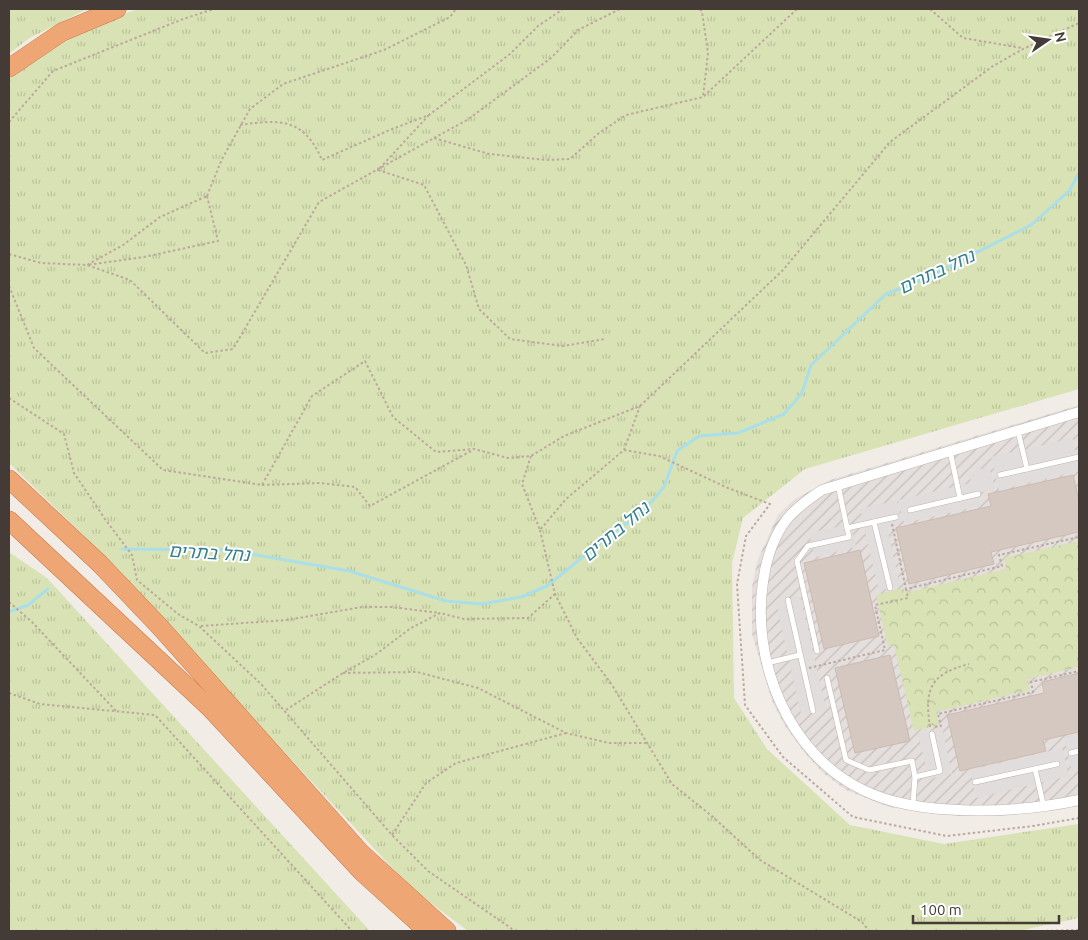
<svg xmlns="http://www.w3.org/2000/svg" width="1088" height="940" viewBox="0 0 1088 940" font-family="Ubuntu,'Noto Sans Hebrew',sans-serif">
<defs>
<pattern id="industrial-furrows" width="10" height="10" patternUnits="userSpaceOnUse" patternTransform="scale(1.25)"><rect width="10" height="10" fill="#e4dedc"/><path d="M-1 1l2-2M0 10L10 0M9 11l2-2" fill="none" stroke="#c5bfbd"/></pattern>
<pattern id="grass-tufts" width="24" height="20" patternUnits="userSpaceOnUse" patternTransform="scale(1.25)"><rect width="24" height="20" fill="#d9e2b4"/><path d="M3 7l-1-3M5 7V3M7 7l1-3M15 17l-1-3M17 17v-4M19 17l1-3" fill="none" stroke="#bbc39b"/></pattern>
<pattern id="park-crowns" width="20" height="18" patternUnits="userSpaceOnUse" patternTransform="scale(1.25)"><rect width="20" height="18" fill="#d9e2b4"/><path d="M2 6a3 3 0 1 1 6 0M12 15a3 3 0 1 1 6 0" fill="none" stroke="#bbc39b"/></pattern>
</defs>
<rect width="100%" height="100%" fill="#f2ece7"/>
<polygon fill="url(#industrial-furrows)" points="1079,405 1079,806 1001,816 958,816 889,807 846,790 823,773 804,752 785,726 772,701 752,634 752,587 758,559 778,515 795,499 830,480"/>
<g fill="url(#grass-tufts)">
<polygon points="9,9 87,9 28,39 9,54"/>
<path d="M140,9H1079V389L805,469L743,518L732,563L734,698L767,749L850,825L944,844L1079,824V918L1018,931H468L411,888L256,722L114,565L9,463V79C47,46 92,22 140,9Z"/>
<polygon points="9,552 47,578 370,931 9,931"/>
</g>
<polygon fill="url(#park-crowns)" points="1079,541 1079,667 1027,679 1030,690 936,712 939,725 914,731 894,645 888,646 876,595 903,588 905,593 1006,569 1004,558"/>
<g fill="#e0dddc">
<polygon points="1073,438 1079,471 999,490 991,457"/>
<polygon points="989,467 995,489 978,493 981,506 904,523 898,500 971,483 969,472"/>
<polygon points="897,500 902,523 887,527 900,586 879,591 860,509"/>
<polygon points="851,524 856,547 815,557 809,533"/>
<polygon points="800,596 826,708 801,714 776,602"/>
<polygon points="942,728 952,774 929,779 918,734"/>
<polygon points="1079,734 1079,770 1072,772 1064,737"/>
<polygon points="1062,748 1069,776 976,798 970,770"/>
</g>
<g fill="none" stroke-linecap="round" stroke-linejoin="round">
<g stroke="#a9dfe9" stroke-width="3">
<polyline points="122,549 228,550 349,571 446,601 481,604 521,597 547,586 615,531 642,513 664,487 677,451 699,436 738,433 784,414 802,393 811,365 886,294 922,280 1031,225 1069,191 1079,173"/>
<polyline points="9,612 28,605 48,589"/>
</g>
</g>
<g fill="#d5c8c1" stroke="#ccbbb2">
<polygon points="1073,475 1079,501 1079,532 991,552 994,564 909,584 896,528 991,506 988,494"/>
<polygon points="860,550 879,636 824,649 804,563"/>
<polygon points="890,655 910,741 855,753 835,668"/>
<polygon points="1079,673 1079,732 1043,740 1046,751 960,771 947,715 1044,693 1042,682"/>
</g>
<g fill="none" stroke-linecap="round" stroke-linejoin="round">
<defs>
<g id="lane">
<polyline points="1018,431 1027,469"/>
<polyline points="950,451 960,498"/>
<polyline points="1000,475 1079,457"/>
<polyline points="910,510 978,494"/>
<polyline points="874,522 890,588"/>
<polyline points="847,528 896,517"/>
<polyline points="788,600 813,711"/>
<polyline points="817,651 797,561 808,546 849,537 838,485"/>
<polyline points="767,663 800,655"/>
<polyline points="827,678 846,760 869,770 912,761 915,777 913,804"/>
<polyline points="1071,753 1079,751"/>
<polyline points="1035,769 1044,807"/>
<polyline points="915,777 940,771 932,734"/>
<polyline points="975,782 1057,764"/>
</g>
<path id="street" d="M1079,412L822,490C809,499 797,507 787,519C773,537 766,560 763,582C751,661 788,754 863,790C919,818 1019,813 1079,800"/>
<g id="highway">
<polyline points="9,68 62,32 117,9"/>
<polyline points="9,479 100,564 160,627 361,853 447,931"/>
<polyline points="9,520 210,708 362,872 427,931"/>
</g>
</defs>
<use href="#lane" stroke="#bfb4ae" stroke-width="6"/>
<use href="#street" stroke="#bfb4ae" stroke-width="11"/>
<use href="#highway" stroke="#cd7846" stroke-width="19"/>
<g stroke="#bca99d" stroke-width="2" stroke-dasharray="2.5 2.5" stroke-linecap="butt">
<polyline points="700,9 702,12 708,53 703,97"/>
<polyline points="930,9 963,38 1022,48"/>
<polyline points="429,115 378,170 424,185 466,265 479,309 510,339 563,346 605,339"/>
<polyline points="9,122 53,71 183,19 214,9"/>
<path d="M240,125C280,119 304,118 322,160L392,129L429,115L510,54L538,26L563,9"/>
<polyline points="434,138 467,120 551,58 578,30 620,9"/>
<polyline points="207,196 222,159 250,109 283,84 384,50 450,17 456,9"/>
<polygon points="207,196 218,241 144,257 87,265 123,245 160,217"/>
<polyline points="9,254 41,263 87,265 130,280 205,353 233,349 319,202 434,138 489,154 546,160 570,159 599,133 626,115 703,97 797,9"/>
<polyline points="9,286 34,348 163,470 262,485 312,396 365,361 393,417 436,452 474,449 508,458 531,456 564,436 640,406 783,270 890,142 993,66 1023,49 1079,23"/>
<polyline points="9,398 64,434 74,473 105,519 132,555 137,580 178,614 199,626 261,684 392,835 428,871 515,931"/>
<polyline points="624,450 659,456 728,488 770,504 746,536 737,584 745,705 783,757 853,817 947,836 1033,826 1079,818"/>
<polyline points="531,456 522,484 540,530 566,499 624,450 640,406"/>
<polyline points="262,485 320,483 355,487 370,506 471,451"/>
<polyline points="892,524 906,589 1002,566 999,555 1079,537"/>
<polyline points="540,530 555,594 577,638 612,685 672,784 713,817 760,860 862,922 869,931"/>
<polyline points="9,602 32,622 116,711"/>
<polyline points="201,626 287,620 362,607 391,607 440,613"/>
<polyline points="809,668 885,650 875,605 908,598 906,589"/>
<polyline points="343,673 417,672 478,688 566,733 609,743 646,743"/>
<polyline points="9,693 40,704 155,715 352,931"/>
<polyline points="286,710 343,673 375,655 411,628 440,613 464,619 528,618 555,594"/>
<path d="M930,727C924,688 931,674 969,664"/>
<polyline points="935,727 941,726 938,714 1033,692 1031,682 1079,671"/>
<polyline points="392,835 426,783 456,763 566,733"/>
<polyline points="1041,931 1079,930"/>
</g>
<use href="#lane" stroke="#fff" stroke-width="5"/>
<use href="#street" stroke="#fff" stroke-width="10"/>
<use href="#highway" stroke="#efa675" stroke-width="18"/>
</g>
<g text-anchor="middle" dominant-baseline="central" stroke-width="4" stroke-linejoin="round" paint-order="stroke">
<g font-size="18" font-style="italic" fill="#35808f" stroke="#fff">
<text transform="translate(936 271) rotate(-25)">נחל בתרים</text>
<text transform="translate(615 531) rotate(-40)">נחל בתרים</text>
<text transform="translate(209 552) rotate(3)">נחל בתרים</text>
</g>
</g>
<rect width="1088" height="940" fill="none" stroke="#443b37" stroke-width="20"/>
<g transform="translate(1048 40) rotate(77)" stroke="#ffffff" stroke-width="4" paint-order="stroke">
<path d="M0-4L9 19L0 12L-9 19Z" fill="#443b37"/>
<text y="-8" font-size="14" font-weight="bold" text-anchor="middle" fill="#443b37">N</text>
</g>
<path d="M913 915v8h146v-8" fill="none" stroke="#443b37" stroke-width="2.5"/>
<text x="920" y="915" font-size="15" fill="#443b37" stroke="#ffffff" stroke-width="4" paint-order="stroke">100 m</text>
</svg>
